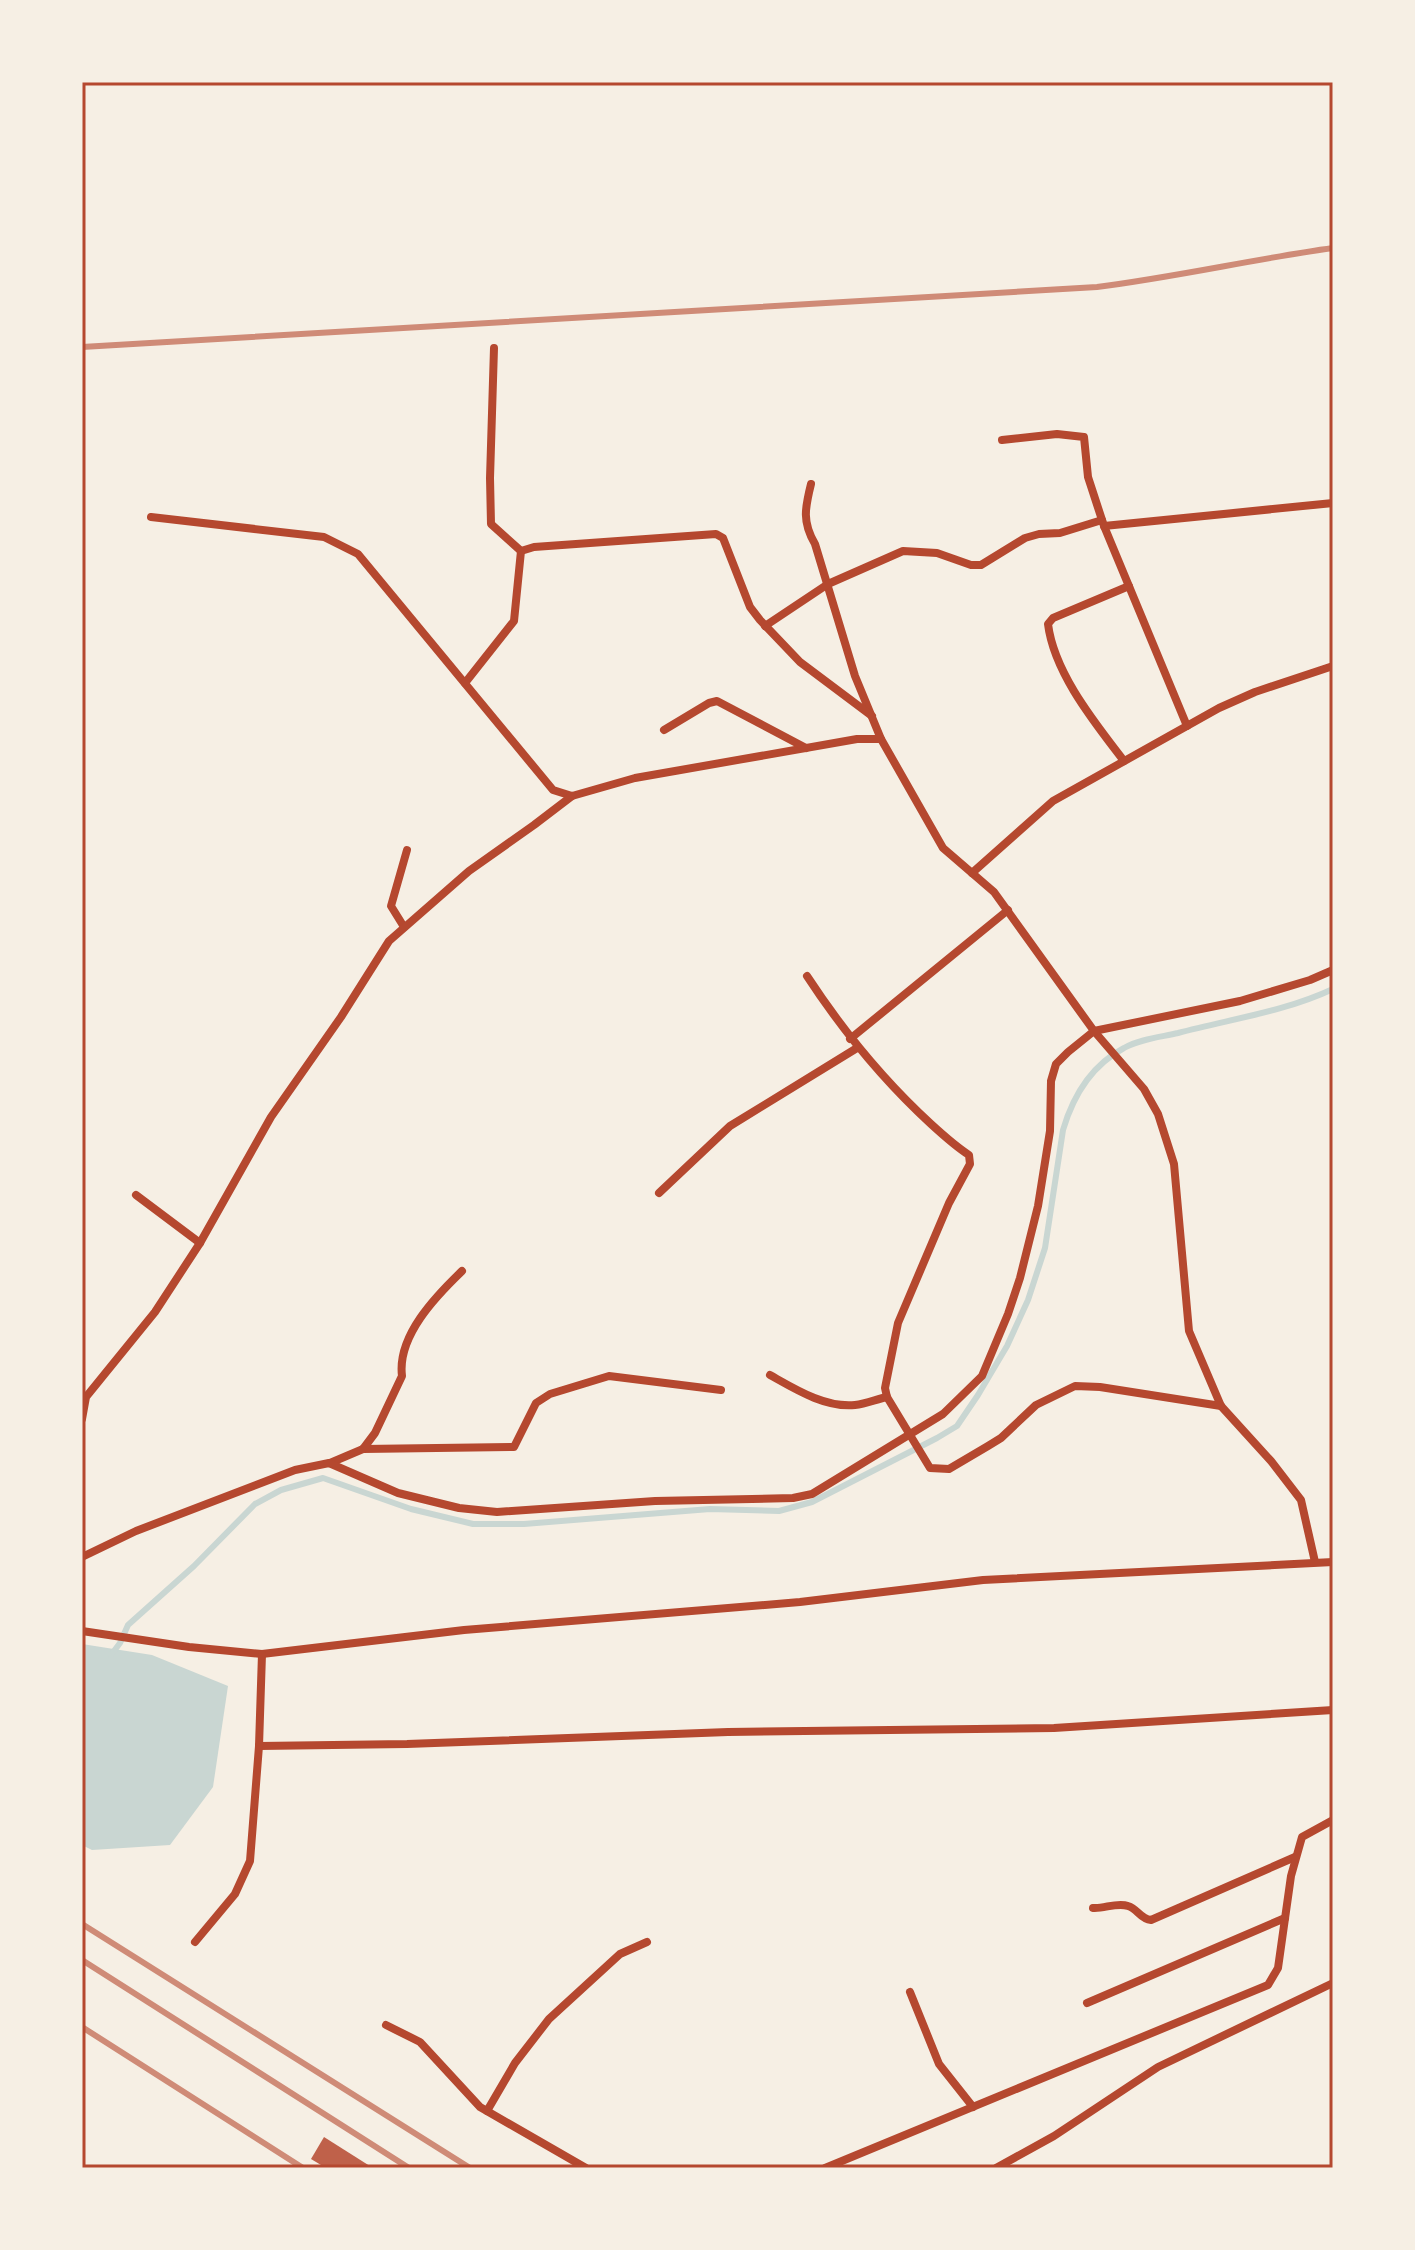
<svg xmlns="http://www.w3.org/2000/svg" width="1415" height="2250" viewBox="0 0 1415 2250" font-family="'Alegreya Sans',sans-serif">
<rect width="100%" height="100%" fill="#f6efe4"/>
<polygon fill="#c9d6d2" points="82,1644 152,1655 228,1686 213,1787 170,1845 92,1850 82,1845"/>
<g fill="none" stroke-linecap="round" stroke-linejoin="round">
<path stroke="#c9d6d2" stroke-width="6" d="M111,1655L120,1643L128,1625L194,1566L255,1504L281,1490L323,1478L411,1509L473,1524H524L710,1509L779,1511L812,1502L937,1438L957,1426L978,1395L1007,1346L1028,1300L1045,1248L1063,1130C1073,1096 1092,1065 1124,1048C1140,1039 1161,1037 1178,1033C1230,1019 1284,1012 1333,989"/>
</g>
<polygon fill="#bf614a" points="324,2137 373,2168 326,2168 311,2159"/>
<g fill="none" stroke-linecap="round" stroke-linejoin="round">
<g stroke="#b5482f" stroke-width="8">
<polyline points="494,348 490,478 491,524 521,551"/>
<polyline points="1002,440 1057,434 1084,437 1088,477 1104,526 1187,726"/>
<path d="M811,484C805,508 802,522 815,544L855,676L881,739"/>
<polyline points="151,517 324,537 358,554 553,790 572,796 635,778 857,739 881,739 943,848 994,892 1094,1031 1144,1089 1158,1114 1174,1164 1189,1331 1221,1406 1271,1461 1301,1500 1315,1562"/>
<polyline points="1104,526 1333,503"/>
<polyline points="765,626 828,584 903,551 937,553 971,565 981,565 1025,538 1039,534 1060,533 1102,520"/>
<polyline points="465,683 514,621 521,551 534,547 716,534 723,538 750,607 760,620 800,662 872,716"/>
<polyline points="664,730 709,703 717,701 806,748"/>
<path d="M1124,761C1095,723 1054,673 1048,624L1053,618L1129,586"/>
<polyline points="972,873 1053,801 1219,708 1255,692 1333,666"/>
<polyline points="404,927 391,906 407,850"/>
<path d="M807,976C843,1031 882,1079 931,1124C943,1135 955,1146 969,1155L970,1164L949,1203L898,1323L885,1388L887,1397L930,1468L949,1469L988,1446L1001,1438L1036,1405L1075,1386L1100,1387L1221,1406"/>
<polyline points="850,1039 1008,910"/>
<polyline points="659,1193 730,1126 857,1048"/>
<polyline points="136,1195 200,1243"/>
<path d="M770,1375C795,1389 825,1408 855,1405C866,1404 877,1399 887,1397"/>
<polyline points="82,1419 86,1397 155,1312 200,1243 271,1117 341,1017 389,941 469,871 534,825 572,796"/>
<polyline points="363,1449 514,1447 536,1403 550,1394 609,1376 721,1390"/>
<path d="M330,1463L363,1449L375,1433L402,1376C397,1336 436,1296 462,1271"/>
<polyline points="82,1557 136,1531 295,1470 329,1463 398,1493 459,1508 497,1512 655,1501 793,1498 812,1494 943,1414 982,1376 1008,1314 1020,1278 1038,1206 1050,1131 1051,1081 1056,1064 1068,1052 1094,1031 1240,1001 1310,980 1333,970"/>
<polyline points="82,1631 189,1647 262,1654 464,1630 800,1602 983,1580 1333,1562"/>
<polyline points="259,1746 407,1744 728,1732 1054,1728 1333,1710"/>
<path d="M1093,1908C1104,1909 1117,1902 1128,1906C1138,1909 1140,1919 1151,1920L1295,1857"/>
<polyline points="195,1942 235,1894 250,1861 259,1746 262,1654"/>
<polyline points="910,1992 939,2064 973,2107"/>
<polyline points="1087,2003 1285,1918"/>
<polyline points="386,2025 420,2042 480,2107 586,2168"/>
<polyline points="487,2111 515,2063 549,2019 620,1954 647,1942"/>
<polyline points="825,2168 1268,1985 1278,1968 1291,1876 1302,1837 1333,1820"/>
<polyline points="996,2168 1054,2136 1158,2067 1333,1983"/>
</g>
<g stroke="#cf8b77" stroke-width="6">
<path d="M82,347L1097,287C1176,277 1254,259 1333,248"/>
<polyline points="82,1924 470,2168"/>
<polyline points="82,1960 409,2168"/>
<polyline points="82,2027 303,2168"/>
</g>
</g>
<rect width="1415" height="2250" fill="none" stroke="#f6efe4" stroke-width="168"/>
<rect x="84" y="84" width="1247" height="2082" fill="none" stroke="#b5482f" stroke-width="3"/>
</svg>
